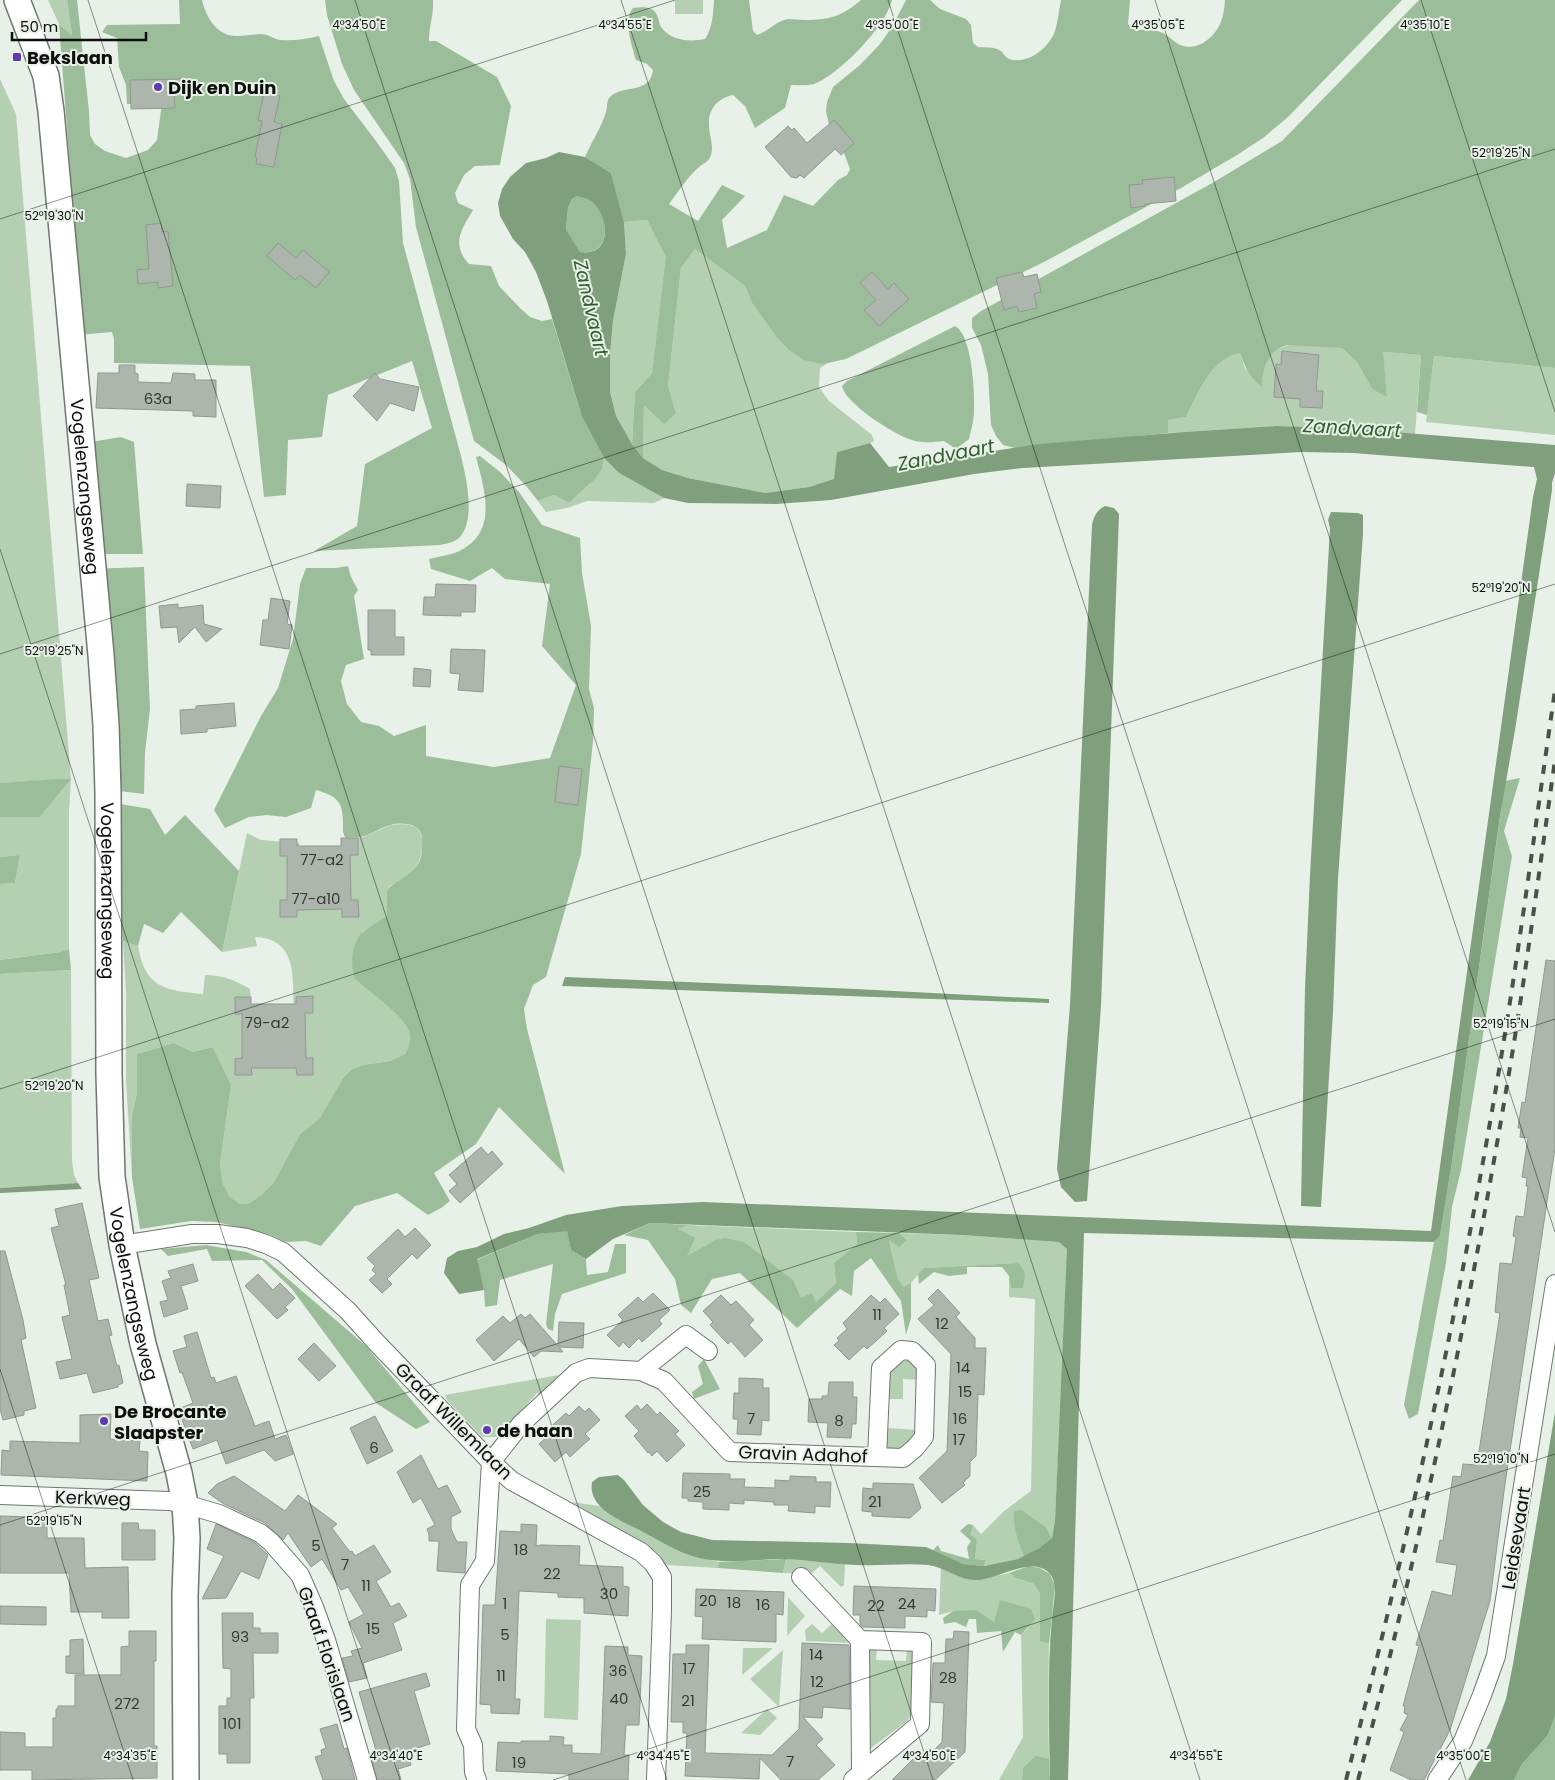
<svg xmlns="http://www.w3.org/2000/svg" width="1555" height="1780" viewBox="0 0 1555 1780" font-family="Poppins,sans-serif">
<rect width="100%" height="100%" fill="#e8f1e7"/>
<g fill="#b5cfb3">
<polygon points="48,0 67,0 72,35 59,24"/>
<rect x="675" y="0" width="28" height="14"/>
<polygon points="0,79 16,114 71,779 69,811 69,949 60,952 0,960 0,884 15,883 20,855 0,857 0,817 40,817 71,779 0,783"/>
<polygon points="647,220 667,257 652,373 635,392 632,444 616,416 610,392 610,355 613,321 626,254 624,222"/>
<polygon points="695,249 745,286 752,303 775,335 823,364 828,363 820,368 819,387 829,401 872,435 874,441 870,443 837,452 835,479 809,487 765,493 688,478 662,470 643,458 644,405 676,413 668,386 681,268"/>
<path d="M1297,344L1342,348L1357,362L1372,389L1387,396L1382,352L1421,355L1415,434L1345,428L1276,426L1168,433V420L1186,417C1199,392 1210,360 1240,353L1245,368L1262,386C1262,362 1271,346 1297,344Z"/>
<polygon points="1434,356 1555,368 1555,435 1426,422"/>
<path d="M604,458L619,473L664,498L654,503L587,501L567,508L546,512L538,501L554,495L569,503C584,489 600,479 604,458Z"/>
<path d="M390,825C403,824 421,822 422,839C423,856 418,871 402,880C397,883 389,884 387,891V915L382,920L363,931L355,979C369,991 404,1015 409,1032C411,1040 409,1047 405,1054L390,1061L363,1065L352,1069L343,1078L319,1119L300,1134L274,1182L261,1195L250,1203L240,1204L230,1197L223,1184L220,1164L231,1085L213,1047L193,1052L174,1043L137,1054V1093L132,1116V1177L126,1081V994L123,941L138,946C140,954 141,962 145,969C155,991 182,992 203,994L205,975C222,975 235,980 250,989L252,1012L293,1013C293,982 299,938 255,937L257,946L222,952L247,833L261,840L299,843L300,853H347L346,838L364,837Z"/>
<polygon points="71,970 72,1161 74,1175 78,1183 0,1188 0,974"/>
<polygon points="689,1225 856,1232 857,1244 834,1263 836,1283 816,1302 801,1298 794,1281 686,1257 678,1229"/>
<path d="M899,1233L962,1235L1059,1242L1068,1249L1055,1521L1052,1538L1046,1527L1022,1510L1014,1517C1018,1532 1017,1540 1024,1556L1018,1559L984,1566L986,1560L975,1559L977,1540L971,1536L973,1525L981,1534L1004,1511L1031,1491L1035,1299L1009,1297V1276L1018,1263L924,1268L911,1283L903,1288L898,1279L889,1239L907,1240Z"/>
<path d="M907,1360L917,1368L920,1380L903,1379V1399H885C887,1374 882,1370 907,1360Z"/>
<polygon points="559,1375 542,1396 537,1393 498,1437 482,1437 447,1400 445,1395"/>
<polygon points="886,1428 918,1430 909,1448 884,1452"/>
<polygon points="572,1502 599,1506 618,1519 658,1540 697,1557 719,1562 718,1568 665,1565 650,1548"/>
<polygon points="786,1559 845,1564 844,1585 841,1587 820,1566 811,1574 783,1573"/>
<path d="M941,1567C957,1575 992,1579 1009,1573L1016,1578L1034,1584L1040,1594V1641L1049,1644L1048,1700L1049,1759L1023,1768L1022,1780H999L1023,1737L1021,1635L1029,1627L994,1622L953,1611L939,1615Z"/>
<polygon points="788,1597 805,1616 787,1636"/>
<polygon points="546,1619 581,1620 578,1720 544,1718"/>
<polygon points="812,1624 822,1633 832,1624 850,1643 806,1641 805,1630"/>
<polygon points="868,1644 877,1645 876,1660 906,1661 907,1646 914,1646 915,1711 906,1722 867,1751"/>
<polygon points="743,1648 773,1648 742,1675"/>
<polygon points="783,1650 779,1707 750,1679"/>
<polygon points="767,1709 777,1718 760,1735 741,1733"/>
</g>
<g fill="#9cbd9a">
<path d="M67,0H77L89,111L90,135L95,144L105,151L126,158L148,150L157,140L162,103L127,104L126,85L119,67L117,38L102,32L107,25L180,24L179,0H202C206,17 217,37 238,36C246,36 254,34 261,34C268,34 274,39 280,40C293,41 307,39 319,36L334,81L344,99L376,141L395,168L399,181L403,243L461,456C466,477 477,522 458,539C454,542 446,544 440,545L314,551L357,526L365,464L432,428L412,361L328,395L322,437L288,440L286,495L264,497L250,366L114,363V339L112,332L78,335L80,298L59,24L72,35Z"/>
<path d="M325,0H433C434,15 429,25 429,41H436L497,77L511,106L500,165L475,166L464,175L455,193L458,203L473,210C461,230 451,244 469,264L491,266L499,286L521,309L530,317L542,321L552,319L582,417L604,458L602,469L594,480L569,503L554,495L538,501L527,487L506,465L474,441L416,227L410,179L404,163L354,90L342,64L327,15Z"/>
<path d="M714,0H749L753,31L757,35C769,31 776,21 788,19C793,19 799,20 804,20C829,20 841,17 861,0H892C886,26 839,75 814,84C807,86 798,85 791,85L785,108L755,128L745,106L733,95C718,98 708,109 709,125C709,134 714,146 711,155C708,163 703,163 698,168C689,175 676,195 669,204L698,221L722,185L745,196L722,220L727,248L767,230L784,195L813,206L838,180L847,175L850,169L844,153L832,138L826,111L827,102L833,87L860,65L880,44L892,27L906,0H930L940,9L966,19L971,25L973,43L978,47C986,48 994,46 1001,51C1004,54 1005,57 1009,59C1028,65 1049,48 1055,31C1058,21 1059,10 1061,0H1130L1128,24C1135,32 1147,29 1157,31C1167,33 1172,41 1180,45C1188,48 1196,47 1203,43C1219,33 1224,19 1225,0H1402L1288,117L1263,138L1237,155L1181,188L1044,262L846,359L823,364L804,360L789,350L775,335L752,303L745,286L695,249L681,268L668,386L676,413L664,424L644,405L643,458L632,444L635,392L652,373L666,257L647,220L624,222L611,173L585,157C591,143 602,126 606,112C608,106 606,101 610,97C623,84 650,95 653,70L647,64L636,60C632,47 623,19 633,8C642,7 653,6 657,15C659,19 659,24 661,27C671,41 690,42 705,39C713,27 713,14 714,0Z"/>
<path d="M1419,0H1555V368L1434,356L1427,415L1417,412L1421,355L1383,352L1387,397L1372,389L1357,362L1342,348L1287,345C1268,351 1262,368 1262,387C1250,378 1245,367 1240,353C1210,360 1199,392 1186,417L1168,420V433L1015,448L1003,445L996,436L991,425L988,374L981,345L972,328V318L981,311L1214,182L1282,141Z"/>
<path d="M577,196C580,197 585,197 588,199C610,213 614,256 580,252L566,231L568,208L572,199Z"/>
<path d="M955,326C972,334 975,393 974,411C974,421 971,430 969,439L956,449L944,441C933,442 920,444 909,439C892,433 845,403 842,386L847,381Z"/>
<polygon points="121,437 134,442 143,554 86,554 91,442"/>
<path d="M480,456L500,472L519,492L542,525L580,538L582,573L591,626L589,689L594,708L593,741L581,854L546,977L533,985L524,1009L527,1029L565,1174L499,1107L476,1144L434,1173L450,1201L441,1208L428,1215L397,1193L355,1206L321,1246L306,1241L285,1242L269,1234L216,1222L191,1221L140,1229L132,1177V1116L137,1093V1054L174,1043L193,1052L213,1047L231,1085L220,1164L223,1184L230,1197L240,1204L250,1203L261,1195L274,1182L300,1134L319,1119L343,1078L352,1069L363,1065L390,1061L405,1054C409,1047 411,1040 409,1032C404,1015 369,992 355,979C350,964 351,942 364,931C371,925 380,922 387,915V891C390,883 411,877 418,864C423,855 422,847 422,837C421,823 401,822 390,825C381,827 374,833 365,836C360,838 352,837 346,838C342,833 343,829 343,823C343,800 336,796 316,790L311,808L286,817L266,815L249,817L225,828L214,810L261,716L278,688L293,639L300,584L306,568H336L348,566L351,577L358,590L354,596L364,659L346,665L341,681L347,704L361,722L379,726L394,736L426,725V756L494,767L550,758L576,685L542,646L550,584L505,579L492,568L470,581L431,569L429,559C440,556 454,555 463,549C498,529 484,488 476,457Z"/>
<polygon points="144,567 150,709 145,752 144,794 103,789 88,569"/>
<polygon points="1520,778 1504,831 1512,856 1461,1170 1452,1207 1446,1263 1418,1414 1409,1419 1404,1405 1434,1242 1440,1234 1452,1162 1505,781"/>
<polygon points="56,779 71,779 40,817 0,817 0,783"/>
<polygon points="120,804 150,809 165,835 185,815 239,871 222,952 181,912 163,933 144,924 138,946 123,941 117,816"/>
<polygon points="20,855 15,883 0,884 0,857"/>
<polygon points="69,949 71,970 0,974 0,960 60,952"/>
<polygon points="650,1223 689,1225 678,1229 695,1238 687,1256 716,1240 725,1238 744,1242 794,1281 801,1298 812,1293 816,1302 836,1283 834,1263 857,1244 856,1232 899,1233 907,1240 899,1247 889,1240 898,1279 903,1287 911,1283 911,1318 906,1335 901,1301 871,1258 854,1271 852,1296 840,1289 797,1328 740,1273 712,1279 691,1313 681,1305 675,1279 648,1240 624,1235"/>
<polygon points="567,1230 571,1250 586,1259 587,1275 608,1272 615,1244 626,1244 626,1273 562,1294 555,1314 553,1331 548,1329 546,1324 553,1264 500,1280 497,1305 485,1307 484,1290 476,1260 538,1234"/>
<polygon points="206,1245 246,1252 266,1260 366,1346 430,1422 416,1429 376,1403 292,1289 262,1260 212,1261 207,1249 168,1256 161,1249"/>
<path d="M1018,1263C1027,1272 1025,1276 1023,1288H1011L1009,1276L1002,1267H967V1274L949,1276L934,1272L919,1284L918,1274L924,1268Z"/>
<polygon points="704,1359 720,1389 694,1399 692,1392 703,1384 698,1366"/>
<path d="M1022,1510L1046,1527L1052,1538L1039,1548L1024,1556C1018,1543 1013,1525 1014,1511Z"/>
<polygon points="968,1524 973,1525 971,1535 977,1540 975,1559 986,1560 984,1566 963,1564 932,1551 938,1545 941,1551 969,1559 967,1547 971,1541 960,1531"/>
<polygon points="786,1559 783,1573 718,1568 719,1562"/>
<polygon points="1029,1566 1040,1568 1050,1574 1055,1586 1049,1644 1040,1641 1040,1594 1034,1584 1016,1578 1009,1573"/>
<polygon points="1000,1600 1031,1609 1035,1619 1021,1635 1015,1632 1003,1652 1001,1631 977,1633 976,1619 969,1619 966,1627 955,1622 944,1624 943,1618 953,1611 976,1610 994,1622"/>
<polygon points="1555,1716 1555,1780 1514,1780 1522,1764 1548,1735"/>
<polygon points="1036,1756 1049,1759 1050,1780 1022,1780 1023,1768"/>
</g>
<g fill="#7f9f7d" fill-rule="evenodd">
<path d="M559,152L585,157L611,173L624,222L626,254L613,321L610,355V392L616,416L632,444L643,458L662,470L688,478L765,493L809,487L834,479L837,452L870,443L889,467L1039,444L1184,432L1276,426L1345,428L1555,445V473L1552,483V490L1515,730L1500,816L1452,1162L1440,1235L1434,1242L1084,1233L1068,1780H1050C1049,1726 1047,1672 1052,1618C1053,1605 1059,1585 1050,1574C1033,1554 996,1581 975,1580C959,1580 945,1567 928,1565C905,1563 881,1566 857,1565C830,1564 804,1559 778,1559C751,1560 725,1564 699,1558C675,1552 653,1536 631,1526C613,1517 588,1505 592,1482L599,1477L618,1475L624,1480L643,1505L663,1522L681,1532L712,1540L849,1543L926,1547L963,1564L984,1566L1018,1559L1039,1548L1052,1538L1055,1521L1067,1249L1059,1242L962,1235L650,1223L613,1239L586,1259L571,1250L567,1231L538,1234L477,1259L484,1290L459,1294L444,1273L447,1258L458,1251L477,1247L504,1234L529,1228L566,1215L622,1206L703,1202L1431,1231L1533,497L1537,479L1534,467L1353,453L1302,452L1023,468L974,474L831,500L776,504L688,503L664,498L619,473L604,458L582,417L547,301L536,272L525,252L513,239L500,216L498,203L502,189L510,177L526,163L546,158ZM577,196C580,197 585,198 588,199C610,213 614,257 580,252L566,230L568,208L572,199Z"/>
<path d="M1105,506L1114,508L1119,514L1101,1006L1087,1201L1075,1202L1061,1187L1057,1169L1070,1005L1092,525C1094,516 1097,510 1105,506Z"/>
<polygon points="1331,512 1358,513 1363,515 1363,534 1338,878 1333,1012 1321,1207 1301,1206 1305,989 1310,875 1330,528 1328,520"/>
<polygon points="565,977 856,989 1049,999 1049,1003 562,986"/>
<polygon points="78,1183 82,1189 0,1193 0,1188"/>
<polygon points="1555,1412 1555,1716 1548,1735 1522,1764 1514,1780 1468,1780 1490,1742 1506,1699 1513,1664"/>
</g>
<g fill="#adb6ac" stroke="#909990">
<polygon points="185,79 186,93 174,93 175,108 131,109 130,80"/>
<polygon points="264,93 280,96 274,122 282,124 274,167 256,164 257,158 255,157 262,121 258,120"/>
<polygon points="834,120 854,143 841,155 835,149 804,178 800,175 797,178 791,177 765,147 788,126 792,130 794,128 807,143"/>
<polygon points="1174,177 1176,201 1145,204 1145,206 1131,208 1129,185 1143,184 1142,180"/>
<polygon points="161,223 162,232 168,231 173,286 158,288 158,282 138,284 137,270 149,269 146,225"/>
<polygon points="278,243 296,258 303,250 329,272 316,288 300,275 295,280 267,256"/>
<polygon points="872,272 888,289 894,283 909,299 879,326 864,310 876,300 860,283"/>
<polygon points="1022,272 1024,277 1037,274 1041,292 1034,294 1037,308 1019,312 1017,306 1004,310 996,278"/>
<polygon points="1282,351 1319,355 1316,391 1323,391 1322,408 1300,407 1300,399 1274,397 1276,364 1281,365"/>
<polygon points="119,365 135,365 135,373 138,374 138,382 171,383 173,373 195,374 195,380 216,380 216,417 193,416 193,411 96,408 98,373 119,373"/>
<polygon points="375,373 380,379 419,387 414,411 390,403 377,421 353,396"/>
<polygon points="187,484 221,486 220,508 186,506"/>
<polygon points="436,584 476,585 475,612 461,612 461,616 423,615 424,597 435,597"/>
<polygon points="271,598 290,601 287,624 292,625 289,649 260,645 263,620 268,620"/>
<polygon points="178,604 178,608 203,605 204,624 222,629 206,642 195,627 179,643 177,627 161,628 159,606"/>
<polygon points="368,610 395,610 395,637 404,637 404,655 371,655 371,650 368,650"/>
<polygon points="451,649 485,650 483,692 458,690 460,674 450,673"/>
<polygon points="414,668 431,670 430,687 413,686"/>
<polygon points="234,703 236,726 207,729 207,732 181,734 180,710 196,709 196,706"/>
<polygon points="559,766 582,769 578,805 555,802"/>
<polygon points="341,838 358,838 358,855 350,855 351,900 358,900 359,917 342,917 342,909 297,910 297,917 280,917 280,900 287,900 287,856 280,856 280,839 297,839 297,846 341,846"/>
<polygon points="1546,960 1555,961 1555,1148 1504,1491 1490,1601 1450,1730 1424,1780 1411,1780 1390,1770 1404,1732 1400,1730 1408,1715 1404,1713 1405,1706 1403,1706 1419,1646 1416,1645 1432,1591 1452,1596 1457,1565 1436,1562 1440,1540 1443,1541 1453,1476 1461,1477 1463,1464 1477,1465 1500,1313 1495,1312 1500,1263 1512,1264 1516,1237 1513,1236 1516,1216 1524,1217 1528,1186 1526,1186 1527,1178 1522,1177 1528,1138 1520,1137 1521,1128 1518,1128 1522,1102 1525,1103"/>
<polygon points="313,996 313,1013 305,1013 306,1058 313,1058 313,1075 297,1075 296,1068 251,1068 252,1075 235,1075 235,1059 242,1058 242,1014 235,1014 235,997 251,997 251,1004 296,1004 296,997"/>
<polygon points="481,1147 488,1155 492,1151 503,1164 460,1203 449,1191 457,1184 449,1175"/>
<polygon points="82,1203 99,1278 89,1280 98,1321 108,1319 112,1335 109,1336 117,1366 119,1365 123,1383 118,1385 118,1387 93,1393 87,1373 60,1379 56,1362 72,1359 62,1317 70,1315 64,1285 66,1285 51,1228 59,1226 55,1209"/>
<polygon points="415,1228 431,1245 417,1259 412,1254 387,1279 392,1284 382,1293 369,1280 376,1274 372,1270 375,1266 367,1258 398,1229 405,1237"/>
<polygon points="0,1251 5,1251 23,1320 26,1338 21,1340 36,1408 24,1411 24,1415 3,1420 0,1409"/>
<polygon points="193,1264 198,1281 181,1286 188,1309 164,1317 160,1302 168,1300 162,1281 171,1278 168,1271"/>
<polygon points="258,1274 273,1290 280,1283 295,1298 285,1307 288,1310 277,1319 245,1286"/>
<polygon points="938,1289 960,1313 956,1317 975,1338 975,1348 986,1348 984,1395 978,1394 976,1456 970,1462 970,1476 963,1483 965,1485 942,1503 919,1478 947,1451 951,1354 918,1319 934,1305 928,1299"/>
<polygon points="653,1293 670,1310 659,1320 662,1324 642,1342 639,1338 629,1348 623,1342 619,1347 607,1335 623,1320 618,1315 638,1297 643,1302"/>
<polygon points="721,1295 731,1305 736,1301 754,1320 749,1325 763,1340 745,1357 731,1341 728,1344 710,1325 713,1322 703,1311"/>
<polygon points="871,1295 880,1303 885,1298 899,1314 884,1328 887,1331 867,1349 864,1346 849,1360 834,1345 839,1341 837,1338 847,1329 843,1323"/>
<polygon points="521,1314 525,1318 530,1314 558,1346 559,1322 584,1323 583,1348 559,1347 563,1352 541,1351 534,1357 519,1339 494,1361 476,1340 503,1316 510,1323"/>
<polygon points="197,1332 211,1378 214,1377 216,1383 236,1376 255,1426 269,1421 275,1439 286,1435 293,1454 275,1461 264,1450 226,1464 217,1440 193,1449 178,1409 193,1403 182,1372 180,1373 173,1351 187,1347 184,1336"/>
<polygon points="314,1343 336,1366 319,1381 298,1359"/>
<polygon points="739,1378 763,1379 763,1388 769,1388 769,1421 762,1420 761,1435 737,1434 738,1419 733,1419 734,1393 739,1393"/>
<polygon points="829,1382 853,1382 853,1397 857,1397 856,1424 852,1424 851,1438 827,1437 828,1423 808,1422 809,1399 822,1399 822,1396 828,1396"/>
<polygon points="647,1404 657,1415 660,1412 679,1431 675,1434 685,1445 667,1462 657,1451 652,1456 649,1452 648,1453 634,1436 639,1431 625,1416 637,1405 641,1410"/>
<polygon points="579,1406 585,1412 589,1408 600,1420 585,1434 590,1439 584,1444 570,1457 566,1452 555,1462 539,1444 549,1435 546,1431 566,1413 569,1416"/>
<polygon points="111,1414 110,1439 140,1441 139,1451 148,1452 147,1481 1,1475 2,1450 10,1451 10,1441 80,1443 80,1415"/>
<polygon points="375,1416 393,1451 367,1464 350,1428"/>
<polygon points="421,1455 438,1489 447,1485 461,1512 451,1517 451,1529 457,1542 467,1542 465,1573 437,1571 439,1541 429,1541 429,1534 427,1529 435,1525 421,1498 413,1503 397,1472"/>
<polygon points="683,1473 730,1474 730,1479 745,1479 744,1487 775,1488 775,1480 790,1481 790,1476 816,1477 816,1482 831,1482 830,1503 830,1507 815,1506 815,1513 788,1511 789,1505 774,1505 774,1502 744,1500 744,1504 729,1503 729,1510 703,1509 703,1502 688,1501 688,1498 682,1498"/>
<polygon points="234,1476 285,1511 298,1495 337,1524 332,1528 350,1552 352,1551 355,1556 374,1545 391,1572 376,1581 391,1607 399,1603 407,1616 393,1623 402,1650 363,1663 367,1678 349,1682 342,1658 353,1656 351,1651 362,1648 349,1622 364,1614 348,1587 341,1590 322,1559 311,1567 288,1533 283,1540 265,1523 224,1504 208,1493 217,1484"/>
<polygon points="873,1483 913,1484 921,1508 910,1518 872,1516 872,1512 862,1511 863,1488 873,1489"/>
<polygon points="0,1516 34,1517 34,1520 47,1521 47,1538 84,1538 85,1568 128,1567 129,1618 102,1618 102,1612 71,1612 69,1573 0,1573"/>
<polygon points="122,1523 138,1523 139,1530 155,1530 155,1560 122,1560"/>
<polygon points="216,1524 254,1542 268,1555 259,1579 241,1571 226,1598 202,1599 224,1556 207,1549"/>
<polygon points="521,1524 537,1525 536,1546 541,1545 580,1546 579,1565 623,1567 623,1586 629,1587 628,1616 584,1613 584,1598 558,1597 558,1593 519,1591 515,1699 520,1699 519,1714 491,1713 491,1705 480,1704 483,1605 495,1605 500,1531 521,1532"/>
<polygon points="854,1586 936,1589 935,1611 927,1610 927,1617 905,1616 905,1628 862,1627 860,1624 860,1615 853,1615"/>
<polygon points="696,1589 784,1592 783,1615 776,1614 776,1642 702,1639 703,1617 695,1616"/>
<polygon points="0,1606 46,1607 46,1625 0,1624"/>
<polygon points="222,1613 253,1613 253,1628 260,1628 260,1633 278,1633 278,1653 253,1653 254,1698 250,1698 250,1763 227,1763 227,1754 219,1754 219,1706 227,1706 227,1698 231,1698 231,1669 223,1668"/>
<polygon points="129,1631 156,1631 156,1661 154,1661 154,1746 157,1746 157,1778 32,1780 32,1770 0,1770 0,1732 25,1733 25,1747 53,1747 53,1718 56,1718 56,1709 58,1709 58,1706 75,1706 75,1675 121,1675 121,1647 129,1646"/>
<polygon points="954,1631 969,1632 965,1752 935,1780 892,1780 921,1751 927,1757 942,1742 944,1703 931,1702 933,1663 945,1663 946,1639 953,1639"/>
<polygon points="83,1639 84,1674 66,1673 66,1656 70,1656 70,1640"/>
<polygon points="802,1643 849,1645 850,1709 823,1707 822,1718 803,1717 823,1739 816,1745 835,1765 818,1780 781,1780 760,1758 759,1779 685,1776 687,1733 683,1733 683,1722 671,1722 673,1654 686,1654 686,1645 709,1645 705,1753 772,1755 799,1729"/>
<polygon points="605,1646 628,1647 628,1655 642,1656 639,1725 626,1725 624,1755 629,1755 628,1780 569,1780 569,1774 496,1771 498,1742 521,1743 521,1741 550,1741 550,1736 564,1737 563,1745 572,1745 572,1753 601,1754"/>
<polygon points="426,1673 430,1686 414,1691 430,1744 407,1751 411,1765 398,1769 401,1780 377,1780 371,1756 377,1754 359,1692"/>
<polygon points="337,1724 344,1749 347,1748 355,1780 323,1780 315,1757 322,1755 321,1750 326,1748 320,1729"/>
</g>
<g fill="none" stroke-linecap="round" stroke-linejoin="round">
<defs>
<g id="minor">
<polyline points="122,1245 192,1234 218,1234 247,1238 266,1244 283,1252 348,1311 375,1341 491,1462 512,1481 641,1552 653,1563 662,1577 662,1610 656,1780"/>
<polyline points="641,1371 686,1335 708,1351"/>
<polyline points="491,1462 521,1424 576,1373 589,1368 641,1371 664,1381 730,1452 903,1458 915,1448 924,1437 926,1365 912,1351 901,1350 881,1368 877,1457"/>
<polyline points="0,1495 169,1501 185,1504 219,1514 260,1533 271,1542 300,1575 314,1607 326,1640 367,1780"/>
<polyline points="801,1577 860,1640 922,1642 920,1724 853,1780"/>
<polyline points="860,1640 861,1773"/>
<polyline points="477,1780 474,1772 473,1745 466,1729 470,1585 485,1561 491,1462"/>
<polyline points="1437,1780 1463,1741 1482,1695 1496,1656 1555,1284"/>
</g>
<g id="secondary">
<path id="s1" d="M17,0L46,76L51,111L101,655L106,725L108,792L109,1074L112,1177L122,1245L143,1344L179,1473L185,1504L187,1538L185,1595L186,1780"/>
</g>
</defs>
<use href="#minor" stroke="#6f776e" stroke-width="20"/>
<use href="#secondary" stroke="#6f776e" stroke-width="28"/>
<use href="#minor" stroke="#fff" stroke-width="18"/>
<use href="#secondary" stroke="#fff" stroke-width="25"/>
<g stroke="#4b504b" stroke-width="4" stroke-dasharray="9 9" stroke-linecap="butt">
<path d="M1346,1780C1406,1550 1457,1317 1497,1082C1519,952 1536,821 1555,690"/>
<path d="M1358,1780C1422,1541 1472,1298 1512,1055C1528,957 1541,858 1555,760"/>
</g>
</g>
<path fill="none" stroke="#0c0f0c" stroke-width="1" stroke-opacity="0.45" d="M88,0L667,1780M355,0L933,1780M621,0L1200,1780M888,0L1466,1780M1155,0L1555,1232M1421,0L1555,412M0,219L675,0M0,549L400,1780M0,654L1555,149M0,1089L1555,584M0,1369L133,1780M0,1525L1555,1019M553,1780L1555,1454"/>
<g fill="#6038b0" stroke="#e8f1e7" stroke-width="2">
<rect x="12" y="52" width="10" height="10" rx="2.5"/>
<circle cx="158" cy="87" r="5"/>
<circle cx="104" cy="1421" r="5"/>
<circle cx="487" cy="1430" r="5"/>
</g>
<g text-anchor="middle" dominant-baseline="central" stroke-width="4" stroke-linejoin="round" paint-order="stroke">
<g font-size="15" fill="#343934">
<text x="158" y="398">63a</text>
<text x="322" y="859">77-a2</text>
<text x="316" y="898">77-a10</text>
<text x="267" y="1022">79-a2</text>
<text x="877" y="1314">11</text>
<text x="942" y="1323">12</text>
<text x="963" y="1367">14</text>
<text x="965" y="1391">15</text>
<text x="751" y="1418">7</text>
<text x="960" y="1418">16</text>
<text x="839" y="1420">8</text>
<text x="959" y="1439">17</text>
<text x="374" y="1447">6</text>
<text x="702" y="1491">25</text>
<text x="875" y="1501">21</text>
<text x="316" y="1545">5</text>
<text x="521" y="1549">18</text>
<text x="345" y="1564">7</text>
<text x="552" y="1573">22</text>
<text x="366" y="1585">11</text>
<text x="609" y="1593">30</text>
<text x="708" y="1600">20</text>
<text x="734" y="1602">18</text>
<text x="505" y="1603">1</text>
<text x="907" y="1603">24</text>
<text x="763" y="1604">16</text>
<text x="876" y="1605">22</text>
<text x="373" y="1628">15</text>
<text x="505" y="1634">5</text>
<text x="240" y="1636">93</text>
<text x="816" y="1654">14</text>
<text x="689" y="1668">17</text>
<text x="618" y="1670">36</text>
<text x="501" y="1675">11</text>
<text x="948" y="1677">28</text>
<text x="817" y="1681">12</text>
<text x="619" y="1698">40</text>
<text x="688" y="1700">21</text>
<text x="127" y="1703">272</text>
<text x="232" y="1723">101</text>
<text x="790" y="1761">7</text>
<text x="519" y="1762">19</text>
</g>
<g font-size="18" font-weight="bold" fill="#0c0f0c" stroke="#e8f1e7" text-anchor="start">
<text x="27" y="57">Bekslaan</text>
<text x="168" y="87">Dijk en Duin</text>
<text x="114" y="1411">De Brocante<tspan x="114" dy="21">Slaapster</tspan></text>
<text x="497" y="1430">de haan</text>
</g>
<g font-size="18" fill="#0c0f0c" stroke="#e8f1e7">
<text stroke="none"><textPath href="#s1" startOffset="494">Vogelenzangseweg</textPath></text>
<text stroke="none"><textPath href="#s1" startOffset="899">Vogelenzangseweg</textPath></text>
<text stroke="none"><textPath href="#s1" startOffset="1304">Vogelenzangseweg</textPath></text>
<text transform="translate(454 1421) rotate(45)">Graaf Willemlaan</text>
<text transform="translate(803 1454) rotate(2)">Gravin Adahof</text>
<text transform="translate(93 1498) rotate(2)">Kerkweg</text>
<text transform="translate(1516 1538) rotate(-81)">Leidsevaart</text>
<text transform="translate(327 1654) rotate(71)">Graaf Florislaan</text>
</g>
<g font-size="19" font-style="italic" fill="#305e2f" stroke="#e8f1e7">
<text transform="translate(591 308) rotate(77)">Zandvaart</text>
<text transform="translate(1352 428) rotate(3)">Zandvaart</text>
<text transform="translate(946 455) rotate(-11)">Zandvaart</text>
</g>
</g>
<g font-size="12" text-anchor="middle" fill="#0c0f0c" stroke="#e8f1e7" stroke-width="4" stroke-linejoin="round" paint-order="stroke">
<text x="359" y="29">4°34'50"E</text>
<text x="625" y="29">4°34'55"E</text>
<text x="892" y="29">4°35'00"E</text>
<text x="1158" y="29">4°35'05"E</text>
<text x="1425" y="29">4°35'10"E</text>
<text x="1501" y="157">52°19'25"N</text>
<text x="54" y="220">52°19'30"N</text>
<text x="1501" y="592">52°19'20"N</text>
<text x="54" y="655">52°19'25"N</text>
<text x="1501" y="1028">52°19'15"N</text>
<text x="54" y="1090">52°19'20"N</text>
<text x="1501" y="1463">52°19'10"N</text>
<text x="54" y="1525">52°19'15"N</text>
<text x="130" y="1760">4°34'35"E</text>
<text x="396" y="1760">4°34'40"E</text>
<text x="663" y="1760">4°34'45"E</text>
<text x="929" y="1760">4°34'50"E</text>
<text x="1196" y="1760">4°34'55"E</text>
<text x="1463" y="1760">4°35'00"E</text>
</g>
<path d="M12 32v8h134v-8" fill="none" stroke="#0c0f0c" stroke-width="2.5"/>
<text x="20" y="32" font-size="15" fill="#0c0f0c" stroke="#e8f1e7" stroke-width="4" paint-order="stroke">50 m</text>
</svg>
